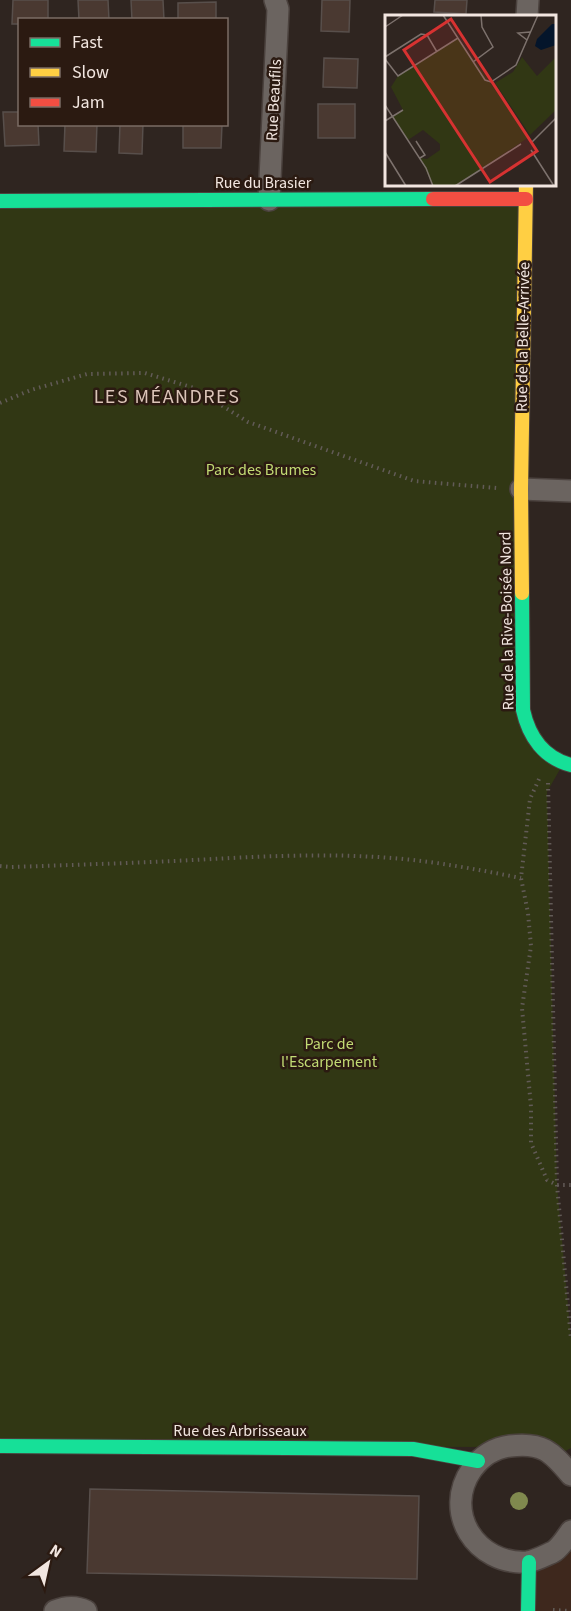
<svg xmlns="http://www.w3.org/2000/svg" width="571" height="1611" viewBox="0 0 571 1611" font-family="'Source Sans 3',sans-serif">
<rect width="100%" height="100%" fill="#2f2520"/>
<polygon fill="#3e281d" points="571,1531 571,1611 528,1611 529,1562"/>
<polygon fill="#313714" points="526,199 523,709 563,764 547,792 557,1185 571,1339 571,1448 556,1456 499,1447 0,1446 0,201"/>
<g fill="#4a3931" stroke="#584f4b" stroke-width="1.5">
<polygon points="13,0 48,0 48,20 20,20 20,24 12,24"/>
<polygon points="78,0 108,0 109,20 79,20"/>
<polygon points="131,0 163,0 164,20 132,20"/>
<polygon points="322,0 350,0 349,32 321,31"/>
<polygon points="435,0 467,0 466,14 434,12"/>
<polygon points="216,2 216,20 178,20 178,3"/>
<polygon points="324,58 358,59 357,88 323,87"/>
<rect x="318" y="104" width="37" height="34"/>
<polygon points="3,112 20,112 20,124 38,124 39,145 5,146"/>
<polygon points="65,124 97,124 96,152 64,151"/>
<polygon points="120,124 143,124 142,154 119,153"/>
<polygon points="183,124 222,124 221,148 183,148"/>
<polygon points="90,1489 419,1496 417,1579 87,1573"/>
</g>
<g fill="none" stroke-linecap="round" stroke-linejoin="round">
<defs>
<g id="street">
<polyline points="527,16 528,0"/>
<polyline points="269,200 278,9 275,0"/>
<polyline points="521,489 571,491"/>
<path d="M571,1475C551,1451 542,1442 510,1446C494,1448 481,1457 472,1469C442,1512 476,1565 527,1562C535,1561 546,1555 553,1552C560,1548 566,1538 571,1531"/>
<path d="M55,1611C65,1607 76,1606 86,1611"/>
</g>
<g id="fast">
<polyline points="0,201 433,199"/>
<path d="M522,593L523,710C529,737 544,758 571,765"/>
<polyline points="0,1446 413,1449 478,1461"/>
<polyline points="528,1611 529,1562"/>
</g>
<polyline id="slow" points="522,593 521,489 526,184"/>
<polyline id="jam" points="433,199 526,199"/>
</defs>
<use href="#street" stroke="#4b423e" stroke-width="24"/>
<use href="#fast" stroke="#4b423e" stroke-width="16"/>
<use href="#slow" stroke="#4b423e" stroke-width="16"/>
<use href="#jam" stroke="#4b423e" stroke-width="16"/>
<g stroke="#625b57" stroke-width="4" stroke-dasharray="1.5 4.5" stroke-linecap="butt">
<polyline points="0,403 31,390 87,374 145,373 194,388 248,422 414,481 497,488"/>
<polyline points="539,779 530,799 521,878 528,913 531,946 522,1008 531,1107 531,1143 547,1180 557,1185 571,1185"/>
<polyline points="548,783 557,1185 571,1339"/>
<path d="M0,866L11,867C72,865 133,863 194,860C266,856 340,852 413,860C449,864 485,871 521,878"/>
<polyline points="553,1610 571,1611"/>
</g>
<use href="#street" stroke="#6b6460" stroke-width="21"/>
<use href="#fast" stroke="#16e098" stroke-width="14"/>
<use href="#slow" stroke="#ffcf43" stroke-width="14"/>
<use href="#jam" stroke="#f24e42" stroke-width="14"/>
</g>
<circle fill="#80894e" cx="519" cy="1501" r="9"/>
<g text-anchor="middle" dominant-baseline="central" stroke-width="5" stroke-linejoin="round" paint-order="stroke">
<g font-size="16" fill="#f2e6e0" stroke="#2b1a11">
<text transform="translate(274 100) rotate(-87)">Rue Beaufils</text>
<text x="263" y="183">Rue du Brasier</text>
<text transform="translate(523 337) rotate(-89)">Rue de la Belle-Arrivée</text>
<text transform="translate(507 621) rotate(-91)">Rue de la Rive-Boisée Nord</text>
<text x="240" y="1431">Rue des Arbrisseaux</text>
</g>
<g font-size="16" fill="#c2db74" stroke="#2b1a11">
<text x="261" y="470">Parc des Brumes</text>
<text x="329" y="1044">Parc de<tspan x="329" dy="18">l'Escarpement</tspan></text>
</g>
<g font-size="20" letter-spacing="1.5" fill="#dbc4b8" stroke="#2b1a11">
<text x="167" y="397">LES MÉANDRES</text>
</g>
</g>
<g transform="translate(385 15)">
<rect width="171" height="171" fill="#2f2520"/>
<path d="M73,23L144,122L70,171H48L35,143L42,144L55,135V129L38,115L23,125L7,102L18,95L6,72L13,61ZM137,42L152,61L171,42V95L145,120L110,68L128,57Z" fill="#313714"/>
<path d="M167,9H171V30L156,35L150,31L152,24Z" fill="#04152b"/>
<path fill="none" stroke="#7d726d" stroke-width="1.5" d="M58,0L100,65L106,67L131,50L153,0M0,12L18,0M142,25L133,18L145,17M0,42L36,19L42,20L52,37M0,44L13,61L73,23M88,47L108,32L97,12L96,0M0,90L41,153L48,171M0,106L18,95M31,126L40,140L35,143M147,127L171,103M146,135L169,171M0,137L21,171M70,171L136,129"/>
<path fill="#d73231" fill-opacity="0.15" stroke="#d73231" stroke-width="3" d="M66,4L152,136L105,167L19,35Z"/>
<rect width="171" height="171" fill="none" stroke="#f2e6e0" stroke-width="3"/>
</g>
<rect x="18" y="18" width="210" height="108" fill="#2b1a11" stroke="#7b6c64" stroke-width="1.5"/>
<rect x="30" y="38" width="30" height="9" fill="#16e098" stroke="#7b6c64" stroke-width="1.5"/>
<text x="72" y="48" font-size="18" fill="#f2e6e0">Fast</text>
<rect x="30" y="68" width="30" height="9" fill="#ffcf43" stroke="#7b6c64" stroke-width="1.5"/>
<text x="72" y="78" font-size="18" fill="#f2e6e0">Slow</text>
<rect x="30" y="98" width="30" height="9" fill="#f24e42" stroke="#7b6c64" stroke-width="1.5"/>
<text x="72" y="108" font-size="18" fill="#f2e6e0">Jam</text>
<g transform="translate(48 1563) rotate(33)" stroke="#2b1a11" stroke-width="4.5" paint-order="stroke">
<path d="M0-4.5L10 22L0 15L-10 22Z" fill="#f2e6e0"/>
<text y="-9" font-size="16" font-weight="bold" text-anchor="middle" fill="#f2e6e0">N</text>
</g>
</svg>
